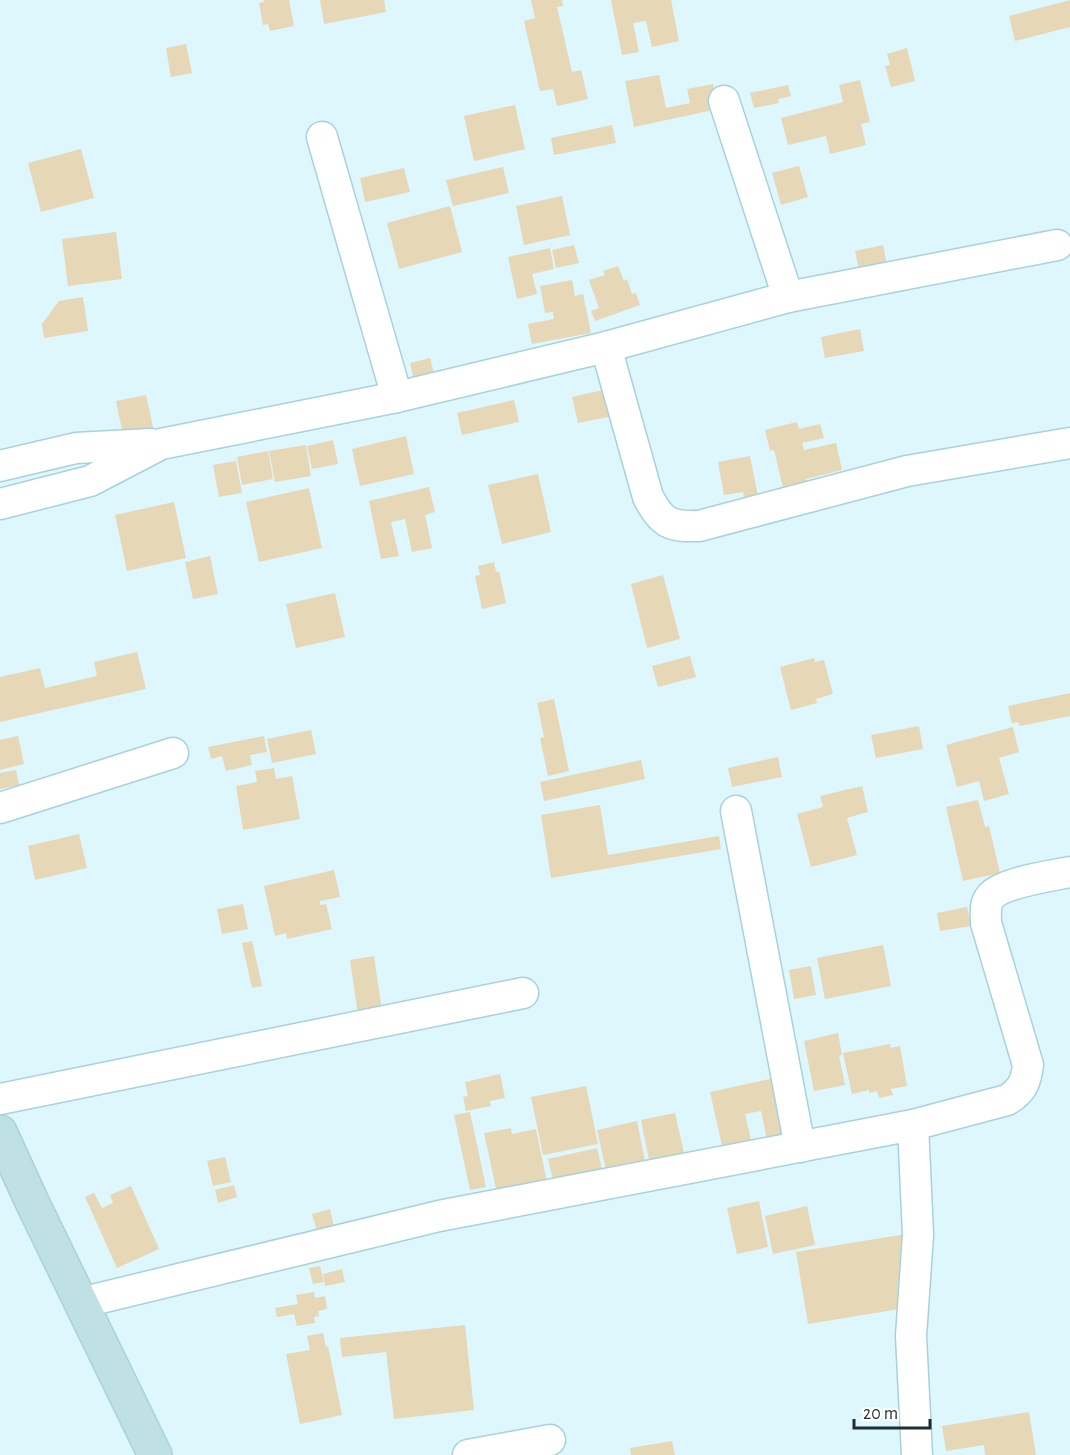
<svg xmlns="http://www.w3.org/2000/svg" width="1070" height="1455" viewBox="0 0 1070 1455" font-family="'Alegreya Sans',sans-serif">
<rect width="100%" height="100%" fill="#def7fc"/>
<g fill="#e6d7b7">
<polygon points="264,0 289,0 294,26 270,31 268,24 263,25 259,3 264,2"/>
<polygon points="320,0 384,0 386,12 324,24"/>
<polygon points="531,0 562,0 563,6 557,7 572,72 581,70 588,99 557,106 553,89 540,91 524,21 535,18"/>
<polygon points="611,0 671,0 679,41 652,47 646,21 633,23 639,52 622,55"/>
<polygon points="1070,0 1070,27 1015,41 1009,16"/>
<polygon points="186,44 192,73 171,77 166,48"/>
<polygon points="907,48 915,81 891,87 885,66 890,65 887,54"/>
<polygon points="659,75 666,108 690,103 687,89 713,84 718,109 634,127 625,81"/>
<polygon points="860,80 870,122 861,124 866,145 830,154 826,136 788,145 781,118 843,102 839,85"/>
<polygon points="788,85 791,96 778,99 779,103 754,108 750,93"/>
<polygon points="515,105 525,149 474,161 464,116"/>
<polygon points="612,125 616,143 554,155 551,138"/>
<polygon points="81,149 94,198 41,212 28,163"/>
<polygon points="799,166 808,197 781,205 772,173"/>
<polygon points="503,167 509,193 453,206 446,180"/>
<polygon points="404,168 410,192 365,202 360,178"/>
<polygon points="562,196 570,235 524,245 516,206"/>
<polygon points="450,206 462,252 399,269 387,223"/>
<polygon points="116,232 122,279 68,286 62,239"/>
<polygon points="574,245 579,263 556,268 552,250"/>
<polygon points="883,245 887,265 859,270 855,251"/>
<polygon points="550,248 554,269 532,274 537,294 517,299 508,257"/>
<polygon points="618,266 624,281 627,279 632,294 636,293 640,305 595,321 591,311 599,308 589,280 605,275 603,271"/>
<polygon points="572,280 575,296 583,294 591,333 532,344 528,324 554,319 553,312 545,313 540,286"/>
<polygon points="83,297 88,331 44,338 42,324 59,301"/>
<polygon points="860,329 864,351 825,358 821,337"/>
<polygon points="430,358 436,380 415,385 410,363"/>
<polygon points="608,389 614,416 578,423 572,397"/>
<polygon points="146,395 154,432 124,439 116,401"/>
<polygon points="514,400 519,422 462,435 457,413"/>
<polygon points="797,422 799,429 820,424 824,438 802,443 804,450 836,443 842,470 806,479 807,485 784,491 774,450 770,451 765,430"/>
<polygon points="406,436 414,474 360,486 352,449"/>
<polygon points="333,440 338,464 312,469 307,446"/>
<polygon points="306,445 311,476 275,482 269,451"/>
<polygon points="268,451 273,479 242,485 237,457"/>
<polygon points="750,456 758,496 744,499 743,492 724,495 718,462"/>
<polygon points="236,461 242,493 219,497 213,465"/>
<polygon points="538,474 551,532 502,544 488,485"/>
<polygon points="429,487 435,512 425,515 432,548 412,552 405,519 391,522 399,556 381,559 369,501"/>
<polygon points="309,488 322,548 259,562 246,502"/>
<polygon points="174,502 186,558 127,571 115,515"/>
<polygon points="210,556 218,594 193,599 185,562"/>
<polygon points="494,562 496,572 499,571 506,603 482,609 475,576 480,575 478,566"/>
<polygon points="663,575 680,639 647,648 631,584"/>
<polygon points="335,593 345,637 296,648 286,604"/>
<polygon points="137,652 146,689 0,722 0,677 40,668 45,688 97,676 94,662"/>
<polygon points="690,656 696,677 658,687 652,666"/>
<polygon points="814,658 815,662 824,660 833,694 816,699 817,703 791,710 780,667"/>
<polygon points="1070,693 1070,716 1020,726 1018,722 1012,723 1008,706"/>
<polygon points="554,699 569,771 548,776 540,738 544,737 537,703"/>
<polygon points="919,726 923,749 876,758 871,735"/>
<polygon points="1013,727 1019,752 999,758 1009,794 984,801 979,781 957,787 946,745"/>
<polygon points="311,730 316,754 272,763 267,739"/>
<polygon points="18,736 24,764 0,770 0,740"/>
<polygon points="264,736 267,752 250,755 252,765 226,771 222,756 211,759 208,747"/>
<polygon points="778,757 782,777 732,787 728,768"/>
<polygon points="641,760 645,779 544,801 540,782"/>
<polygon points="274,768 276,779 292,776 300,819 243,830 236,786 257,782 255,771"/>
<polygon points="16,770 19,785 0,789 0,773"/>
<polygon points="862,786 868,812 847,818 857,855 811,867 797,814 823,807 820,796"/>
<polygon points="978,800 985,827 989,826 1000,873 963,881 946,807"/>
<polygon points="600,805 608,855 719,836 721,849 551,878 541,815"/>
<polygon points="79,834 87,868 35,880 28,846"/>
<polygon points="334,870 340,897 320,901 320,905 326,904 332,929 287,939 286,933 275,936 264,886"/>
<polygon points="243,904 248,929 222,934 217,909"/>
<polygon points="967,907 971,926 940,931 937,913"/>
<polygon points="252,941 262,986 252,988 242,943"/>
<polygon points="883,945 891,986 825,999 817,958"/>
<polygon points="374,956 382,1011 358,1015 350,960"/>
<polygon points="811,966 816,995 794,999 789,970"/>
<polygon points="838,1033 842,1055 839,1056 845,1085 814,1091 804,1041"/>
<polygon points="890,1044 891,1048 900,1046 907,1086 891,1089 893,1095 879,1098 877,1091 869,1093 869,1090 852,1094 843,1053"/>
<polygon points="500,1074 505,1098 490,1101 491,1106 466,1111 463,1097 468,1096 465,1082"/>
<polygon points="774,1078 787,1136 767,1140 761,1111 745,1114 752,1144 723,1150 710,1092"/>
<polygon points="586,1086 598,1144 543,1155 531,1097"/>
<polygon points="470,1112 486,1187 470,1190 454,1115"/>
<polygon points="675,1113 684,1153 649,1160 641,1120"/>
<polygon points="637,1121 645,1161 606,1170 597,1130"/>
<polygon points="511,1128 512,1134 536,1129 547,1182 497,1193 484,1133"/>
<polygon points="597,1148 604,1177 555,1188 548,1159"/>
<polygon points="225,1157 231,1182 213,1186 207,1161"/>
<polygon points="234,1185 237,1197 218,1203 215,1190"/>
<polygon points="131,1186 159,1249 117,1268 85,1197 94,1193 102,1208 113,1203 110,1195"/>
<polygon points="759,1201 768,1247 737,1254 727,1208"/>
<polygon points="807,1206 815,1245 773,1254 765,1216"/>
<polygon points="330,1209 334,1227 317,1231 312,1214"/>
<polygon points="912,1233 924,1305 808,1324 796,1252"/>
<polygon points="320,1266 324,1282 313,1284 309,1268"/>
<polygon points="342,1269 345,1282 325,1286 323,1274"/>
<polygon points="314,1292 315,1298 325,1296 327,1309 318,1311 319,1316 314,1317 315,1323 297,1326 294,1314 277,1317 275,1308 298,1304 296,1295"/>
<polygon points="465,1325 474,1410 394,1419 386,1352 342,1357 340,1338"/>
<polygon points="323,1333 326,1347 328,1346 342,1415 300,1424 286,1354 310,1350 307,1336"/>
<polygon points="1029,1412 1036,1455 985,1455 984,1445 946,1451 942,1426"/>
<polygon points="672,1441 675,1455 631,1455 630,1448"/>
</g>
<g fill="none" stroke-linecap="round" stroke-linejoin="round">
<defs>
<g id="street">
<polyline points="724,101 788,297"/>
<polyline points="322,137 397,397"/>
<path d="M606,347L648,497C662,523 669,527 699,526L907,471L1070,443"/>
<polyline points="0,466 76,448 151,444"/>
<polyline points="0,504 90,481 161,444 397,397 606,347 788,297 1057,245"/>
<polyline points="0,808 173,753"/>
<polyline points="736,811 800,1147"/>
<polyline points="0,1099 523,993"/>
<polyline points="913,1125 918,1235 911,1336 917,1455"/>
<path d="M80,1303L439,1216L913,1125L1007,1100C1022,1091 1026,1082 1028,1065L986,923C986,913 984,904 991,896C1004,882 1051,876 1070,872"/>
<polyline points="468,1455 550,1440"/>
</g>
<polyline id="secondary" points="0,1132 33,1204 155,1455"/>
</defs>
<use href="#street" stroke="#a8d2da" stroke-width="33"/>
<use href="#secondary" stroke="#a8d2da" stroke-width="36"/>
<use href="#street" stroke="#fff" stroke-width="30"/>
<use href="#secondary" stroke="#bfe0e5" stroke-width="33"/>
</g>
<path d="M854 1419v9h76v-9" fill="none" stroke="#1e2f32" stroke-width="3"/>
<text x="863" y="1419" font-size="18" fill="#1e2f32" stroke="#ffffff" stroke-width="4.5" paint-order="stroke">20 m</text>
</svg>
